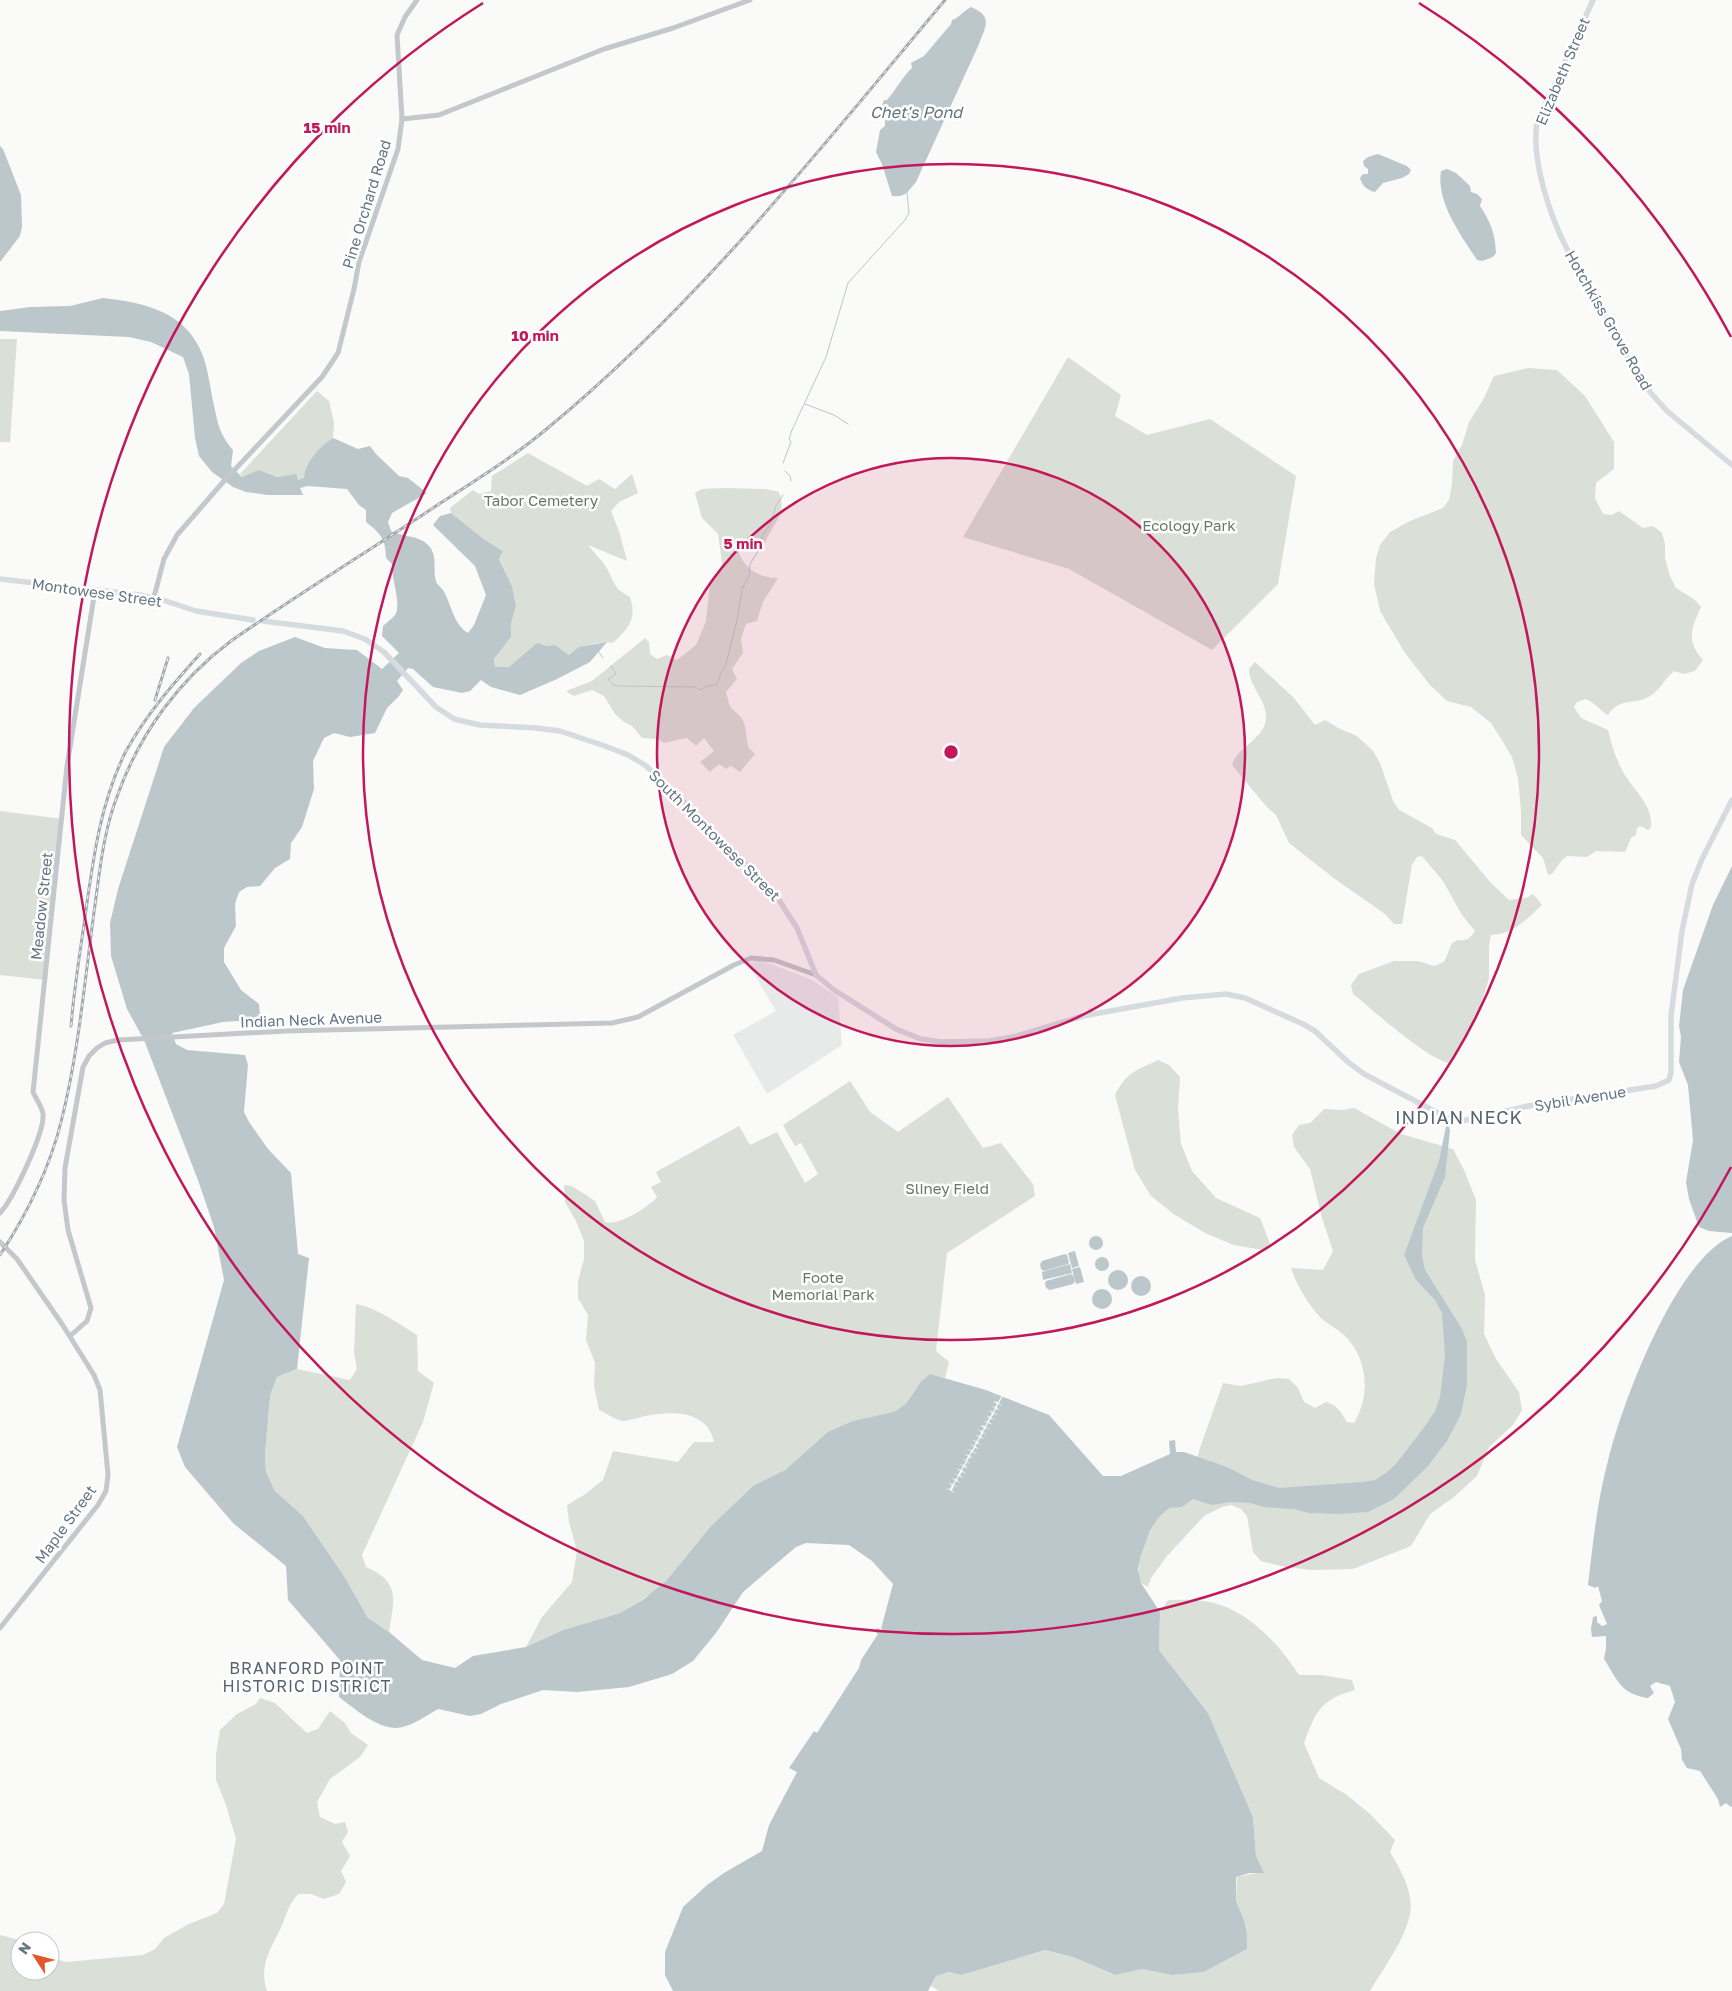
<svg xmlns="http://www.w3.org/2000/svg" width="1732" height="1991" viewBox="0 0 1732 1991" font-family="'Golos Text',sans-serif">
<rect width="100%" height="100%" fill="#fafaf8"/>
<polygon fill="#e8e9e9" points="758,961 771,964 812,980 838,997 842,1045 767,1094 733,1035 776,1011 747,962"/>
<g fill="#dadfd7">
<polygon points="0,339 17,339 10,442 0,442"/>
<polygon points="1068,357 1121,395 1115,416 1147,435 1210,419 1296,476 1278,584 1212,650 1069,569 963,537"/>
<path d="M1528,368L1557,370L1585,396L1614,442V469L1596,483L1595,498L1603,514L1612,515L1619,511L1643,528L1653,526L1662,533L1665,544V558L1670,576L1676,588L1695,600L1701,607C1691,629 1686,641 1703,660L1695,671L1684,674L1674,671C1665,678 1658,694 1646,698C1630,705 1619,698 1608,715C1599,710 1596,703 1586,699L1577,702L1574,707L1581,718L1608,730C1611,743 1615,756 1621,768C1630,787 1654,805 1651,827L1648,830L1641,826L1637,828L1636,835L1631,838L1625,852L1596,851L1587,857L1567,856L1562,860L1552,874L1548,875L1543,858L1521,835V811L1518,778L1512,757L1503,742L1491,723L1471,707L1447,701L1430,685L1405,653L1380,611L1374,584L1376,558L1380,545L1390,532L1410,521L1443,508L1449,500L1452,484L1453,461L1462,445L1469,422L1483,400L1494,376Z"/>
<path d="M317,391L329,401L334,423L333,438C320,446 305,462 304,478L298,480V475L277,477L259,470L243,477L240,474Z"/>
<path d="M528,453L587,486L599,479L615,489L632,474L638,493L619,502L611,511L620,534L627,561L588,545C594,553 603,561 608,570C615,585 615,589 630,597C637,620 629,627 613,643C598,641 581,646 569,655L555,645L548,646L543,644L509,667H495L494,659L511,637V624L516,605L512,586L499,558L503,551L485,540L451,513L450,508L473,490L479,494L491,491L492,476Z"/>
<path d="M724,488L766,489L779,492C789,518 767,527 763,550L745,541L738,550C744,569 759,578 778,578L763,602L757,621L746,624L741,639L743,653L732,669L737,679L726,692L730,707L742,718L745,726L748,747L755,754L740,772L731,766L726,769L719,764L710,772L700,762L714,751L704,738L696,746L687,738L664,743L657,739L642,738L632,726L624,722L615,714L604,696L592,690L574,696L566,691L592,681L645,638L649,642L650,654L657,659L667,655L677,660L696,645L706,621L710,583L723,569L718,534L702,518L695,493L702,489Z"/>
<path d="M1255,662L1294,698L1315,725L1325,720L1338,728L1357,736L1373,751L1380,763L1393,801L1399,810L1432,828L1436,834L1455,840L1491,883L1509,900L1526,898L1533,894L1542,905C1526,920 1513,934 1491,935L1489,946V978L1476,1021L1460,1044L1454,1058L1449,1063C1427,1059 1373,1010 1353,994L1351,985L1359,974L1394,961H1418L1434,966L1444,962L1452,943L1457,940C1465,942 1471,938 1475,931L1462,915L1443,881L1422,856L1417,857L1412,865L1402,924H1394L1385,914L1335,879L1289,843L1276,815L1266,806L1232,765C1237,747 1267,738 1266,716C1266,700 1249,686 1249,669Z"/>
<polygon points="0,811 63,819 46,980 0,975"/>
<path d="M1158,1060L1169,1065L1180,1077L1178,1110L1181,1144L1192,1171L1216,1198L1260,1218L1271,1246L1263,1250L1234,1245L1207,1234L1175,1215L1151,1196L1135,1170L1115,1095C1127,1072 1135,1071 1158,1060Z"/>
<path d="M850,1081L870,1112L898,1132L948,1097L983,1148L1001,1143L1033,1184L1035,1196L947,1253L936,1351L949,1362L945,1378L933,1375L909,1413L818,1441L785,1470L751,1488L711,1526L666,1581L656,1591L620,1613L563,1630L526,1647L542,1617L572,1582L577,1551L569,1522L567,1505L584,1495L603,1480L613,1451L678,1462L694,1442H714C708,1412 676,1411 651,1415C642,1416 633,1420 624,1421C617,1421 606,1413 599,1410L594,1386L595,1363L586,1340L588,1315L578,1298V1281L584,1259V1241L576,1221L565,1202L564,1185L572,1186L595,1201L605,1222C617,1227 649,1207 657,1197L651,1187L661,1182L656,1172L739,1126L750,1145L777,1132L805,1183L818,1174L801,1143L795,1146L783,1125Z"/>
<path d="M1354,1108L1401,1134L1453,1149L1464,1170L1476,1200L1475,1260L1485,1295L1484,1334L1496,1359L1519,1392L1522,1410L1513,1425L1489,1447L1477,1476L1454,1497L1430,1514L1411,1546L1353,1569L1312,1570L1286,1567L1261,1561L1253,1552L1247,1516L1241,1509L1231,1505L1222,1507L1204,1516L1167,1556L1151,1578L1148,1587L1141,1583C1140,1578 1138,1573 1139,1568C1140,1548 1150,1520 1167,1509C1171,1507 1178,1507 1183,1507L1200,1448L1223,1383L1241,1386L1277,1378L1289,1379L1298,1388L1304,1402L1315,1408L1326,1402C1337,1405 1341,1412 1347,1422L1354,1423C1371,1395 1368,1357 1343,1334C1336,1328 1327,1324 1321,1318C1308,1304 1297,1286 1291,1268L1323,1270L1333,1251L1322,1218L1310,1169L1294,1147L1292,1135L1299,1125L1310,1123L1324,1109L1343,1110Z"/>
<path d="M356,1304C378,1308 399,1324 417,1335L418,1371L434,1383L423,1422L362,1555L366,1567C401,1582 394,1600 389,1632L368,1618L344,1576L303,1516L275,1491L266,1472L265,1455L270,1396L277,1377L297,1369L350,1380L357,1369L354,1353Z"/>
<path d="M1168,1600C1179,1600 1191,1599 1203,1601C1245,1606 1277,1642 1299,1675H1321L1352,1680L1355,1690C1320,1700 1316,1711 1304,1743L1319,1778L1347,1795L1371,1815L1395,1840L1390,1852C1401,1870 1414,1893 1410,1914C1405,1940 1383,1969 1370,1991H939L931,1986L936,1976L949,1972L963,1975L1045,1950L1073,1957L1114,1975L1142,1969L1172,1975L1204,1972L1247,1949L1244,1920L1236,1901L1237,1877L1263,1872L1256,1856L1253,1817L1208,1713L1159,1650L1160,1612Z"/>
<path d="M260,1698L275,1703L307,1733L318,1729L330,1711L345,1723L351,1733L368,1745L360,1757L330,1779L317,1802L320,1817L335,1824L345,1822L348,1832L342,1842L350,1856L341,1871L346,1882L339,1894L324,1899L311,1894H298C289,1904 287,1913 282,1925C272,1948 258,1964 267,1991H0V1935L23,1941H20V1971H50V1957L66,1962L143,1955L155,1949L164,1938L189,1924L217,1913L224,1904L236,1839L226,1805L216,1780V1755L220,1730L237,1714L256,1704Z"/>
</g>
<g fill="#bbc7cb">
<path d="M971,7C993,16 986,26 979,44L916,182C907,192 907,197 892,196L882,164L876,152L880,130L885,126V116L880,110L884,100H887C896,90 902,77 912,68L911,63L924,56L951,24L952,20C958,19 964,10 971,7Z"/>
<polygon points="0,146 3,149 21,195 22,227 20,236 0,262"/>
<path d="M1378,154L1407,166L1411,170L1409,174L1402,178L1383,183L1375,192C1367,190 1362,186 1360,178L1363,174H1368V169L1364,166L1363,161L1368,157Z"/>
<path d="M1447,169L1456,173L1470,186L1471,192L1477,194L1482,199L1480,206C1491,223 1495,233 1496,253L1493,257L1482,261L1477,260C1461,235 1436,202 1441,171Z"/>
<path d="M103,298C145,303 186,311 203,356C208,370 210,386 213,401C218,423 218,432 233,450L231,466L242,477L259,470L277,477L297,474L298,480L304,478C305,462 320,446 333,438L358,449L370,446L376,454L399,476L408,478L427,493L392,513L388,522L391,531C402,537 417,535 427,544C439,555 432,568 436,581C437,585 441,587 443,590C452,605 453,624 468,633L474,625L486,595L475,566L433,525L440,516L451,513L485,540L503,551L499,559L512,586L516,605L511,624V637L494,659L495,667H509L537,643L548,646L555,645L569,655L579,647L607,642L590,662L557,679L520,695L491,687L481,680L470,691L462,693L433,687L413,669L408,668L397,681L403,690L399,696L387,708L375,733L350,737L334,733L324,738L313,761L314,789L302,827L291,843L290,859L275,868L260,886L247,887L239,892L235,904L236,926L224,948V962L241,990L259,1004L260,1015L255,1020L223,1022L172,1033L176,1044L187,1050L245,1055L248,1065L244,1112L249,1122L268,1149L291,1173L298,1254L309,1258L297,1369L277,1377L270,1396L265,1455L266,1472L275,1491L303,1516L344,1576L368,1618L389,1632L422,1660L455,1668L473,1656L526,1647L563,1630L620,1613L644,1599L666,1581L711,1526L753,1486L785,1470L828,1432L853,1421L894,1412L906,1404L921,1382L930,1374L986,1390L1049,1415L1103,1476H1121L1170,1454L1169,1441L1175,1440L1176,1452H1184L1227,1467L1252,1480L1279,1488L1362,1482L1375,1480L1386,1473L1396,1464L1428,1422L1435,1411L1440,1397L1445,1355L1442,1313L1435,1300L1416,1280L1404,1255L1439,1161L1447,1121L1450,1130L1445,1177L1423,1228L1422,1256L1425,1270L1462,1329L1467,1342V1384L1461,1414L1447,1441L1428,1466L1394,1499L1368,1512L1340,1514L1309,1513L1294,1509L1264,1507L1250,1503L1230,1502L1212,1505L1193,1499L1182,1507L1169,1508L1158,1518L1150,1530L1141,1555L1138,1569L1141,1583L1160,1612L1159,1650L1208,1713L1253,1817L1256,1856L1264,1873H1250L1236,1877V1901L1244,1920L1247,1935V1949L1204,1972L1172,1975L1142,1969L1115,1975L1073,1957L1045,1950L962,1975L949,1972L936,1976L928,1991H673L665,1975V1952L683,1907L707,1885L724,1873L762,1851L769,1825L797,1772L789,1768L814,1731L817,1733L859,1668L861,1660L878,1634L875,1632L877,1628L887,1632L881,1629L893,1584L872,1561L849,1545L806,1543L796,1547L743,1592L716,1633L693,1661L672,1674L629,1687L577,1692L543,1690L501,1704L481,1714L470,1716L438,1709C426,1716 411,1727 396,1728C376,1728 354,1708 339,1697L340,1660L288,1600L286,1566L233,1523L185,1467L177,1447L224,1280L214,1227L199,1183L144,1040L127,1009L111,956L110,923L118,889L164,747L194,708L241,663L259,651L295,637L325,648L357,650L382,669L399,653L382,636L383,626C387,622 392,619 395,615C402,606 391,577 392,564L386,558C386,539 380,533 366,522V510L359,505L347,489L308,486L300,488L303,495H268L246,492L233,487L212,472L199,456L195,438L189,374L183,357L151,342L129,337L0,331V311L30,307L70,306Z"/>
<polygon points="1732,866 1732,1233 1709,1231 1699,1227 1689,1199 1686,1182 1693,1140 1688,1085 1679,1062 1681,1037 1679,1026 1683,990 1713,905"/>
<circle cx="1096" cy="1243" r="7"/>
<path d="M1732,1236V1806L1731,1807L1726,1803L1720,1807L1718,1799L1700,1771L1687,1768L1682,1760L1681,1749L1668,1719L1675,1702L1670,1686L1656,1682L1650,1686L1654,1693L1648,1698C1621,1694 1618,1681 1604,1659L1606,1648V1636L1592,1637L1591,1629L1593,1617L1597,1616V1622L1602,1626L1607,1624L1599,1605L1602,1601L1598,1586L1595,1588L1588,1585C1593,1543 1597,1501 1608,1461C1622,1403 1676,1259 1732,1236Z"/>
<polygon points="1075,1251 1079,1266 1072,1268 1068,1253"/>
<polygon points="1065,1254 1067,1255 1069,1262 1068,1264 1044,1271 1041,1269 1040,1264 1042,1261"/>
<circle cx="1102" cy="1264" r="7"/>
<polygon points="1070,1264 1072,1273 1043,1280 1042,1272"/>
<polygon points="1080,1267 1084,1282 1076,1284 1072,1269"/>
<circle cx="1118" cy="1280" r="10"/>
<polygon points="1071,1274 1073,1275 1075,1281 1073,1284 1050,1290 1046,1288 1045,1283 1046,1281"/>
<circle cx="1141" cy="1286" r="10"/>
<circle cx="1102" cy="1299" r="10"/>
</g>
<polygon fill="#fafaf8" points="1003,1394 1004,1394 999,1403 1003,1406 998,1404 997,1408 1000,1410 996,1409 994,1413 998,1415 994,1414 991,1418 995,1420 990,1419 989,1422 993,1425 988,1423 986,1427 990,1430 986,1428 983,1432 987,1435 983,1433 981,1437 985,1439 980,1438 978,1442 982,1445 978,1443 975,1446 979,1449 975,1448 973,1451 977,1454 972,1452 970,1456 974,1459 970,1457 967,1461 971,1464 967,1462 965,1466 969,1468 964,1467 962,1470 966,1474 962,1472 960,1475 964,1478 959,1476 957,1480 961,1483 956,1481 954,1485 958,1487 954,1486 952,1490 955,1493 946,1488 950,1489 952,1485 948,1483 953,1484 955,1480 951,1478 956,1479 958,1476 954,1473 958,1475 960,1471 956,1468 961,1470 963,1466 959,1464 964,1465 966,1461 962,1459 966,1460 968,1456 964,1454 969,1455 971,1451 967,1449 972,1450 974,1447 970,1444 974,1446 976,1442 972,1440 977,1441 979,1437 975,1435 980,1436 981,1432 978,1430 982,1431 984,1428 980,1425 985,1426 987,1423 983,1420 987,1422 989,1418 986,1415 990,1417 992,1413 988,1410 993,1412 995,1408 991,1406 995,1407 997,1404 993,1401 998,1402"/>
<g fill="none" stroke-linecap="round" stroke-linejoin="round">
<g stroke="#bbc7cb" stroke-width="1">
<polyline points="805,404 834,415 848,424"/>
<polyline points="783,463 791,442 789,439 792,430 826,357 848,283 905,220 909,213 907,193"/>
<polyline points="785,471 790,476 791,481"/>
<polyline points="599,652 603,658"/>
<polyline points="611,666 616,674 608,679 613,685 619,686 695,687 701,690 705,687 717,684 721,673 726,664 737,620 742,589 749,576 750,564 758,551 762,536 770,525 776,506 783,495"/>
</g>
<g stroke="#c3c8cc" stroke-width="5">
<polyline points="402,119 439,115 604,49 673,28 750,0"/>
<polyline points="154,597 164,559 177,535 224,481 322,377 338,353 354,289 359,262 398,149 402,119 397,35 405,17 417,0"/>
<path d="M0,1213C13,1199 45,1132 43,1114C42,1106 36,1099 33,1092L67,766L95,590"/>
<polyline points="0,1242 17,1259 62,1324 94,1375 100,1390 108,1475 106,1491 98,1505 0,1628"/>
<polyline points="70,1336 87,1321 91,1308 68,1230 64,1200 65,1168 83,1067 89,1056 97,1048 105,1043 118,1040 286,1031 612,1023 638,1017 734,965 751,958 774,960 816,975"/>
</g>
<g stroke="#d6dbdf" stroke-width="5.5">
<path d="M1593,0L1537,123C1531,160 1550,216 1567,249L1632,364L1650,392L1667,411L1732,465"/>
<polyline points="0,579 140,595 163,600 196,611 253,620"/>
<polyline points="263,621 343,631 365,639 384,652 436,707 454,719 480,725 536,728 560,731 605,746 628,755 645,765 687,805 775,894 797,928 816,975 834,990 896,1029 921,1039 941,1042 989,1041 1013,1037 1083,1016 1182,998 1226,994 1245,998 1303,1024 1315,1031 1348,1062 1364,1074 1436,1112 1451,1119 1462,1121 1528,1106 1656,1086 1669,1080 1671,1072 1671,1016 1682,931 1692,884 1702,859 1732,800"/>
</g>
<defs>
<g id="rail">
<polyline points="155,700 168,658"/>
<path d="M71,1026C74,989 80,953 85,917C93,860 100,803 126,751C146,715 172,685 200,654"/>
<path d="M0,1255C27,1214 49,1170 61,1122C79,1052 85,976 95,905C100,868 104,829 118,794C140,733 179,680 231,641C300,593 372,549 442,502C478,479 516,455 549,427C699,303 821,148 945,0"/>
</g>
</defs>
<use href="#rail" stroke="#a2aab0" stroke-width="3"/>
<use href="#rail" stroke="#fff" stroke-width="1" stroke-dasharray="4" stroke-linecap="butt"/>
</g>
<circle cx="951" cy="752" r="294" fill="#c2185b" fill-opacity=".12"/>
<g fill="none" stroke="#c2185b" stroke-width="2.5">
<circle cx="951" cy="752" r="294"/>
<circle cx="951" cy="752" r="588"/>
<path d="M1731 1167A883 883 0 1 1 483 3M1419 3A883 883 0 0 1 1731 337"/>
</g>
<g text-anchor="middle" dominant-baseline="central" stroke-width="5" stroke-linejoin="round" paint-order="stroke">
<g font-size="15" fill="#657683" stroke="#fff">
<text transform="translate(1562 71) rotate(-67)">Elizabeth Street</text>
<text transform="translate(366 204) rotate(-73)">Pine Orchard Road</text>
<text transform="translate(1609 320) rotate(60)">Hotchkiss Grove Road</text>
<text transform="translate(97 592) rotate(8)">Montowese Street</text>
<text transform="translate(715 835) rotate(45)">South Montowese Street</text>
<text transform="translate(41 906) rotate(-84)">Meadow Street</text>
<text transform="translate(311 1019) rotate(-2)">Indian Neck Avenue</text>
<text transform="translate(1580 1098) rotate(-9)">Sybil Avenue</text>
<text transform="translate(65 1524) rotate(-54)">Maple Street</text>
</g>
<g font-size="15" fill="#687a64" stroke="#fff">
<text x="541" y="500">Tabor Cemetery</text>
<text x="1189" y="525">Ecology Park</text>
<text x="947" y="1188">Sliney Field</text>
<text x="823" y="1277">Foote<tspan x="823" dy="17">Memorial Park</tspan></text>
</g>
<g font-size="16" font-style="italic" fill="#60757c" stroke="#fff">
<text x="916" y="112">Chet's Pond</text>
</g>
<g font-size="16" letter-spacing="1" fill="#57646e" stroke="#fff">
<text x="307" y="1668">BRANFORD POINT<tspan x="307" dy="18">HISTORIC DISTRICT</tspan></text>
</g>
<g font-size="18" letter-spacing="1" fill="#57646e" stroke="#fff">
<text x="1459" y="1117">INDIAN NECK</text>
</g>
</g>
<circle cx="951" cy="752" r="8" fill="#c2185b" stroke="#fff" stroke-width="2.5"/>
<g font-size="15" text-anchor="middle" font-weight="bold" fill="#c2185b" stroke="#fff" stroke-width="5" stroke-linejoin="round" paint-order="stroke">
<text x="327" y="133">15 min</text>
<text x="535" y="341">10 min</text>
<text x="743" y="549">5 min</text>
</g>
<g transform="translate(35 1956) rotate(306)"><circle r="24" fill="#ffffff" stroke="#c1c8cd"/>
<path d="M0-4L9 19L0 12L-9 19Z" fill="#e4572e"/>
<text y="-8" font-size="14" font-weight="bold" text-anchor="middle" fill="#657683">N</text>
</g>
</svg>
